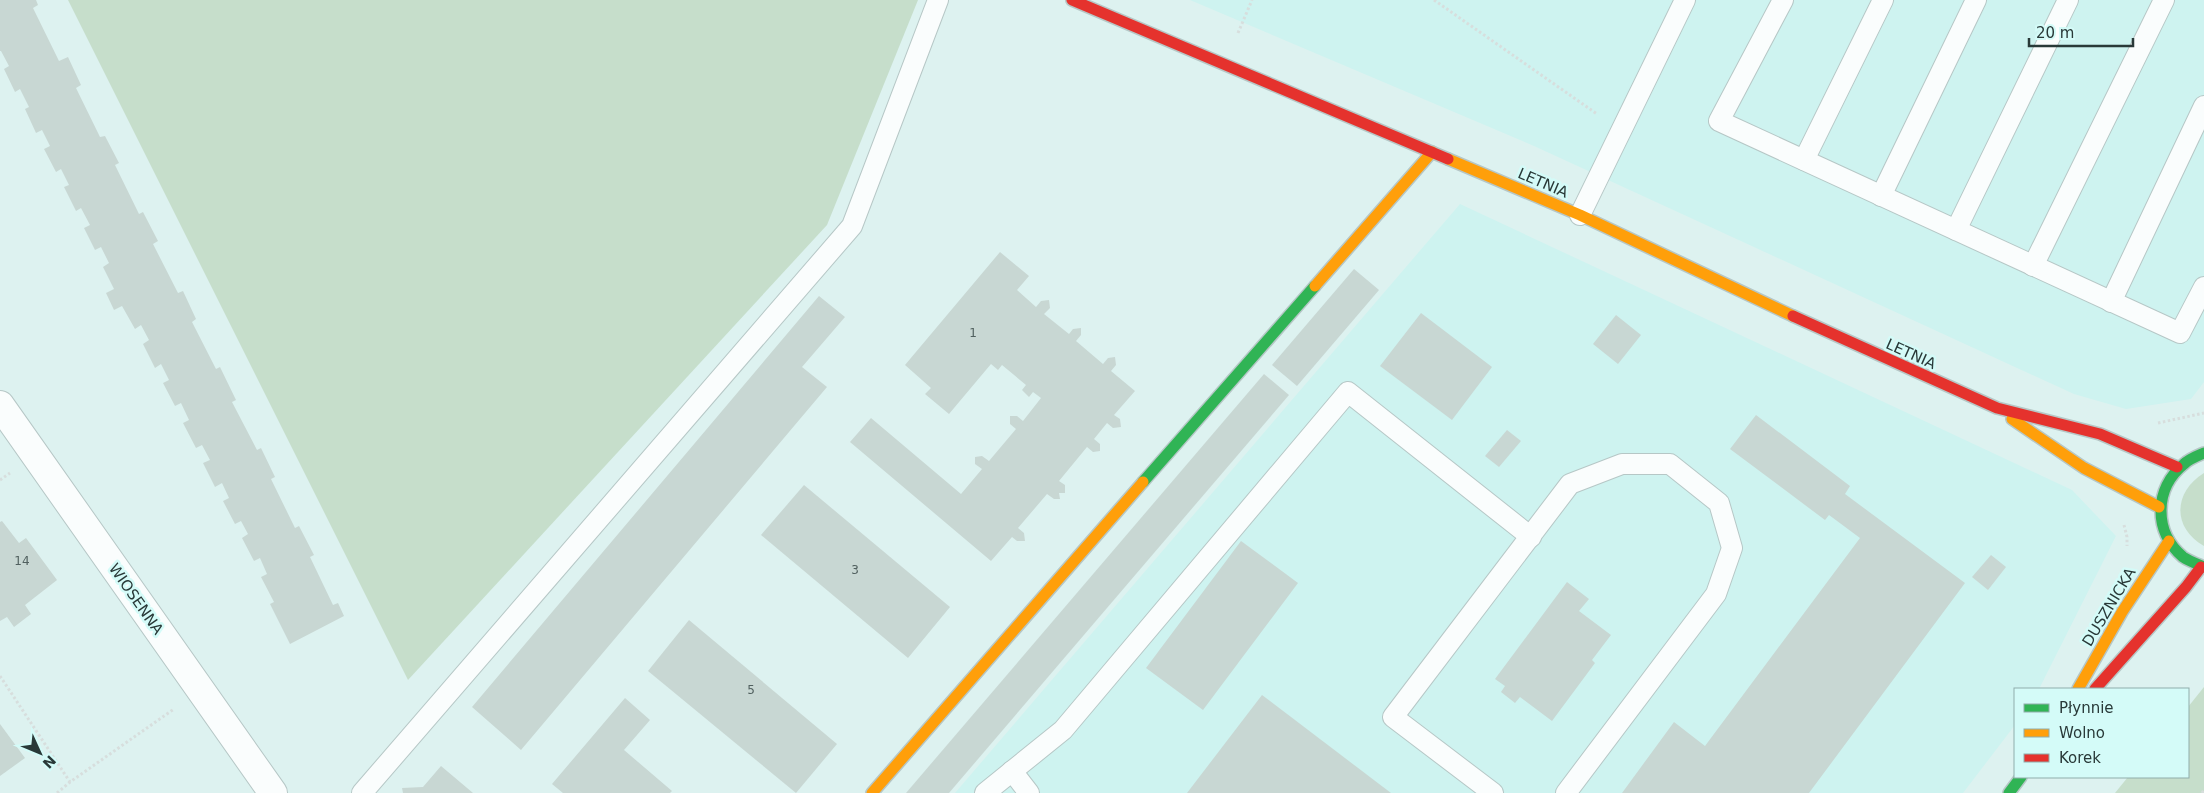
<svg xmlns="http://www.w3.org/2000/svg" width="2204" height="793" viewBox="0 0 2204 793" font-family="'DejaVu Sans',sans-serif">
<rect width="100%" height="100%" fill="#ddf2f0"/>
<g fill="#cef3f0">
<polygon points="1190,0 2204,0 2204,382 2191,399 2126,409 2074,394 1534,146"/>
<polygon points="1460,204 2072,490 2116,536 2039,689 2015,689 2015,725 1963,793 955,793"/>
</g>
<g fill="#c6decb">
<polygon points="68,0 918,0 827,225 408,680"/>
<path d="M2204,473V546C2172,528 2173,492 2204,473Z"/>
<polygon points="2204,687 2204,793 2115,793 2128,777 2188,777 2188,707"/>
</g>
<g fill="#c8d7d3">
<polygon points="0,0 36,0 38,5 33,8 59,61 68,57 81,85 76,88 100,137 105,136 119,163 115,165 139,214 143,212 158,241 153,244 178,293 183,291 196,319 192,322 216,369 220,367 236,400 232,402 257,450 261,448 275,477 271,479 295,528 299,526 314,555 310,557 333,605 338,603 344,616 290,644 270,604 274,602 261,577 267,574 260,558 254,561 242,538 248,534 241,521 235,524 223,501 229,498 222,483 215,487 203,463 210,460 202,445 196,448 183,423 189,420 181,403 175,406 163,383 169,380 161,364 155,368 143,344 149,340 141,325 135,329 122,306 114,310 106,293 114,289 103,267 109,263 101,247 95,250 84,228 90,225 81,208 76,211 64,187 69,185 61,169 56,172 44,149 50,146 42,130 36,133 25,109 29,107 20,89 15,92 4,69 9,66 1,51 0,51"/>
<polygon points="1000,252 1029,276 1017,290 1036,307 1041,301 1049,300 1050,308 1044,314 1069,334 1073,329 1081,328 1081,335 1076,341 1103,364 1108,358 1115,357 1116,365 1111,371 1135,391 1114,415 1120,419 1121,427 1113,428 1107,423 1094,439 1100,444 1100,451 1093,452 1087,447 1059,481 1065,485 1065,493 1059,493 1060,499 1054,499 1047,494 1018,528 1024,533 1025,541 1017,541 1012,537 991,561 850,442 871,418 961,494 982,469 975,464 975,457 982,456 989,461 1016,429 1010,424 1010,416 1017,416 1023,421 1041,398 1033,392 1029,397 1022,390 1026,385 1002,365 998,370 991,364 949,414 925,394 931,388 905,365"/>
<polygon points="1354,269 1379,290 1297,386 1272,365"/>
<polygon points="819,296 845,317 802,367 827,387 521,750 472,707"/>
<polygon points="1421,313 1492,367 1452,420 1380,366"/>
<polygon points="1616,315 1641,335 1618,364 1593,344"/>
<polygon points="1264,374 1289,395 949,793 906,793"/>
<polygon points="1756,415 1850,486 1845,494 1965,583 1809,793 1622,793 1674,722 1705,746 1860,538 1829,515 1825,520 1730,449"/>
<polygon points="1507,430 1521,441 1499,467 1485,456"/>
<polygon points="804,485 950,607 908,658 761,535"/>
<polygon points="2,521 19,543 26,538 57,580 25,605 31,614 14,627 7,617 0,621 0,522"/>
<polygon points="1241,541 1298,583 1203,710 1146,668"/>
<polygon points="1991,555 2006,567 1988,590 1972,577"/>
<polygon points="1567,582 1589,599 1579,611 1611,635 1592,660 1595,663 1552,721 1520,697 1515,703 1501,692 1505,686 1495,679"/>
<polygon points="689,620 837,744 796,793 648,671"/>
<polygon points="1262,695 1341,755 1391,793 1187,793"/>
<polygon points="625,698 650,720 624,750 672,791 670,793 563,793 552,784"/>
<polygon points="0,724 25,758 0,776"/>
<polygon points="441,766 473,793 403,793 402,788 423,787"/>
</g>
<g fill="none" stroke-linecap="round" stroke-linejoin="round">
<defs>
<g id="lane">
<polyline points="1783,0 1719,121 2180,333 2204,287"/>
<polyline points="1804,160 1883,0"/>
<polyline points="1881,196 1976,0"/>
<polyline points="1580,215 1685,0"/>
<polyline points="1956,230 2068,0"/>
<polyline points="2033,266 2164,0"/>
<polyline points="2111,302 2204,106"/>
<polyline points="1012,771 1029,793"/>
<polyline points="362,793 852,226 938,0"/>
<polyline points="985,793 1063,730 1348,392 1531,537"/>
<polyline points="1493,793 1393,717 1570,484 1622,464 1670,464 1719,503 1732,548 1716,594 1566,793"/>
</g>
<polyline id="street" points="0,405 273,793"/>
<g id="fast">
<path d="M2204,453C2197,456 2189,459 2184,464C2154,488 2153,532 2183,557C2189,561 2197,564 2204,567"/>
<polyline points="1143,482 1315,286"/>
<polyline points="2009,793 2021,777"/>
</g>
<g id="slow">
<polyline points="1448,159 1580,215 1793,316"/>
<polyline points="1315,286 1432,152"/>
<polyline points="2012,419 2084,468 2159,507"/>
<polyline points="2078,689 2122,612 2169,541"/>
<polyline points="872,793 1143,482"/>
</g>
<g id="jam">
<polyline points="1072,0 1448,159"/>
<polyline points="1793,316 1997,408 2100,434 2177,467"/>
<polyline points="2095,689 2186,587 2201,567"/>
</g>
</defs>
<use href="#lane" stroke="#b6c7c6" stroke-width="22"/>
<use href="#street" stroke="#b6c7c6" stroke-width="30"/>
<use href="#fast" stroke="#b6c7c6" stroke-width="14"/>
<use href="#slow" stroke="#b6c7c6" stroke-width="14"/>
<use href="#jam" stroke="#b6c7c6" stroke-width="14"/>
<g stroke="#d7dedd" stroke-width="3" stroke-dasharray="2.5 2.5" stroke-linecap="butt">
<polyline points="1434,0 1597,114"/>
<polyline points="1238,33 1252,0"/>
<polyline points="2158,423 2204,413"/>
<polyline points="0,480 10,473"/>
<polyline points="2124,525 2127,537 2127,546"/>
<polyline points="0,676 70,782"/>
<polyline points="57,793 70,782 174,709"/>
<polyline points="2202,793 2204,790"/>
</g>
<use href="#lane" stroke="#fafdfd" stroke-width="20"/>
<use href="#street" stroke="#fafdfd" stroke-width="28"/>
<use href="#fast" stroke="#30b455" stroke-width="11"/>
<use href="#slow" stroke="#ff9f0a" stroke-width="11"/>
<use href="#jam" stroke="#e5322d" stroke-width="11"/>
</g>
<g text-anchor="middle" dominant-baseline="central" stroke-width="5" stroke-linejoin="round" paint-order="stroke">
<g font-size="12" fill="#51605f">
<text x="973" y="333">1</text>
<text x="22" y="561">14</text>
<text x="855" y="570">3</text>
<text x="751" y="690">5</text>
</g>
<g font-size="15" fill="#293938" stroke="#d4fbf8">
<text transform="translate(1543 183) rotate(23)">LETNIA</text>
<text transform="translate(1911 354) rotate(24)">LETNIA</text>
<text transform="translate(136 599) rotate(55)">WIOSENNA</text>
<text transform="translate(2109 607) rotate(-59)">DUSZNICKA</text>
</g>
</g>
<rect x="2014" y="688" width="175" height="90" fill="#d4fbf8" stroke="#90adab"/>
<rect x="2024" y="704" width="25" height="8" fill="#30b455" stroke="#90adab"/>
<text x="2059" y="713" font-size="15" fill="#293938">Płynnie</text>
<rect x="2024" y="729" width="25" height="8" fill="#ff9f0a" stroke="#90adab"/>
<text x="2059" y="738" font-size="15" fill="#293938">Wolno</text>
<rect x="2024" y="754" width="25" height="8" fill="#e5322d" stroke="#90adab"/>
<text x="2059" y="763" font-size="15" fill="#293938">Korek</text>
<g transform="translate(40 753) rotate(134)" stroke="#d4fbf8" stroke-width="4" paint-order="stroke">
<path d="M0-4L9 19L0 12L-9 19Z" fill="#293938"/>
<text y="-8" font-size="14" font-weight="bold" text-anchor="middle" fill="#293938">N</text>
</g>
<path d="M2029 38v8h104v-8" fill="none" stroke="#293938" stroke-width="2.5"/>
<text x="2036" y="38" font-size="15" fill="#293938" stroke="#d4fbf8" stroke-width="4" paint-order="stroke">20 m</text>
</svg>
